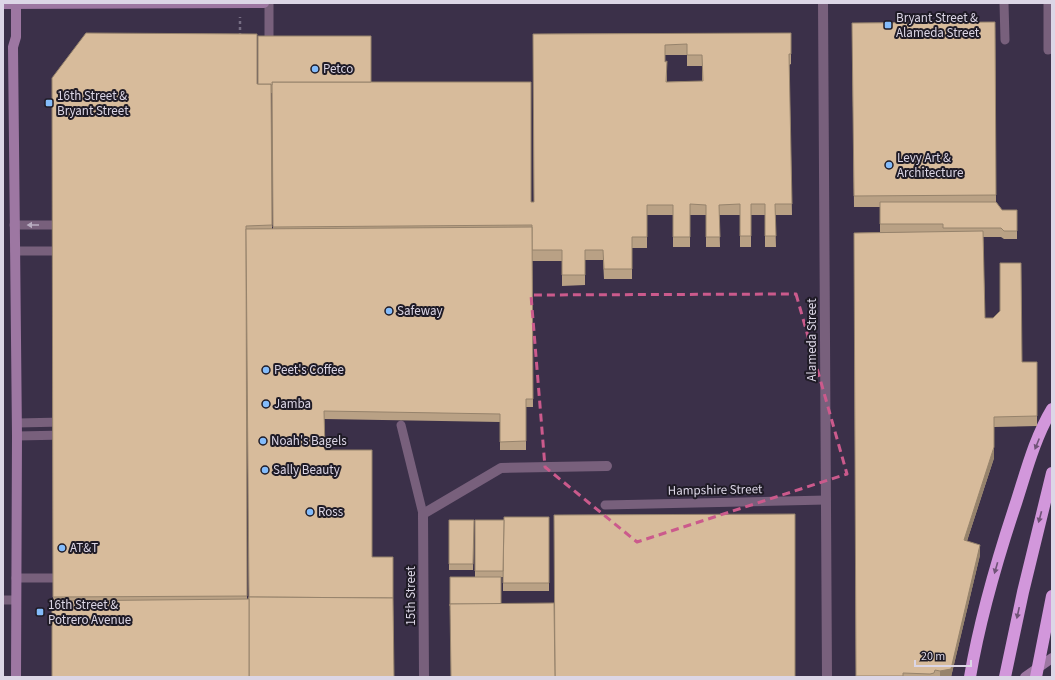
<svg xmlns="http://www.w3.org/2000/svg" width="1055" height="680" viewBox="0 0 1055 680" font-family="'Source Sans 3',sans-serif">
<rect width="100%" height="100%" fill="#3b3049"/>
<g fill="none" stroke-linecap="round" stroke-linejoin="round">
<polyline stroke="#766d83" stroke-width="2.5" stroke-dasharray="3 3" stroke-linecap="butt" points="240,36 240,17"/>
<g stroke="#78607c" stroke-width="9">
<polyline points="269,3 269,45"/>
<polyline points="1004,3 1005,40"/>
<polyline points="1048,3 1048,50"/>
<polyline points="14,225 64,225"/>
<polyline points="15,251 64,251"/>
<polyline points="17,423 63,422"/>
<polyline points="401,425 423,514"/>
<polyline points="17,436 65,435"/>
<polyline points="605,505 826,500"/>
<polyline points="16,578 53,578"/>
<polyline points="3,600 16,600"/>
</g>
<g stroke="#78607c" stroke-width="10">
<polyline points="823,3 827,677"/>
<polyline points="424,677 423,514 501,468 607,466"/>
</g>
<g stroke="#9d77a2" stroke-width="10">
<polyline points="16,3 16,37 13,47 17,436 16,677"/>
<polyline points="3,4 264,3"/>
<polyline points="1025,677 1052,658"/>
</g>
<g stroke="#d297db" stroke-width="12">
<path d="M970,677C980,618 997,560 1016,503C1026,472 1035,437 1052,409"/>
<polyline points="1005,677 1023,592 1052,473"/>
<polyline points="1036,677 1052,596"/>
</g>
</g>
<g fill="#b9a185" fill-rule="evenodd">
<polygon points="995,22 996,202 1002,210 1017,210 1017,239 1004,239 1001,237 983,237 985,318 1022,362 1037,362 1037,426 994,427 994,458 967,541 980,555 951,677 856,677 854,233 917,232 880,232 880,207 854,207 852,23"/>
<path d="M791,33V64L789,65L792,215H775L776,247H765V215H751V247H740V215H719L720,247H706V215H690V247H673V215H647V248H632V279H604L603,260H585V285L562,286V261H532L533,407H526V450H500V422L324,419L325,450L372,557L394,677L53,601L52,78L257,84L371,82L531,202H534L533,34ZM665,55H687V66H702V81L667,82V72L665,62ZM271,93H272L273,229H272ZM246,236L249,599H247Z"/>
<polygon points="549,517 549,591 503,591 503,577 475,577 475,520 504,520"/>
<polygon points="449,520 474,520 473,570 449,570"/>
</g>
<g fill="#96836c">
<polygon points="994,447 994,458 964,550 964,540"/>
<polygon points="980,545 980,555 951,677 940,677 940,671"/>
</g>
<g fill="#d7bb9b" stroke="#96836c" fill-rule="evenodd">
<polygon points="995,22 996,195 854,196 852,23"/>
<polygon points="86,33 257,34 257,84 271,84 272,225 246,226 247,596 53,597 52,78"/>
<path d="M791,33V54H789L792,204H775L776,236H765V204H751V236H740V204L719,205L720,237H706V205L690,204V237H673V205H647V237H632V269H604L603,250H585V275H562V250H532V225L273,227L272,82H531V202H534L533,34ZM687,44V55H702L703,81L666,82L667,61L665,62V45Z"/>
<polygon points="258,36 371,36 371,82 272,82 272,85 271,85 271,84 258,84"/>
<polygon points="880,202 996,202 1002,210 1017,210 1017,231 1004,231 1001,228 943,228 943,224 880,224"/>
<polygon points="532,227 533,399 526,399 526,441 500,442 500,414 324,411 325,450 372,450 372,557 393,557 393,598 249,597 249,599 246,229"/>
<polygon points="983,231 985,318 993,318 1000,311 1000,263 1021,263 1022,362 1037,362 1037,416 994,417 994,447 964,540 980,545 951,669 940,671 935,670 934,673 930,674 903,673 903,676 856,676 854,233"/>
<polygon points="795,514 795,677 555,677 554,515"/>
<polygon points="504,517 549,517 549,583 503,583"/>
<polygon points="449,520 474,520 473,564 449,564"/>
<polygon points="475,520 504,520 503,571 475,571"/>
<polygon points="450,577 501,577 501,604 450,604 450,606"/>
<polygon points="249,597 393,598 394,677 249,677"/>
<polygon points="249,599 249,677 52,677 52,601"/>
<polygon points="554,603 555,677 451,677 450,604"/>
</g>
<defs><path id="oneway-solid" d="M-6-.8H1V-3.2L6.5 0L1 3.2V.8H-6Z"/></defs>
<use fill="#b9adc1" href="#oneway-solid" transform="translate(33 225) rotate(180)"/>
<g fill="#705377">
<use href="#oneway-solid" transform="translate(1037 444) rotate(112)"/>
<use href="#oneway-solid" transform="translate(1040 517) rotate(105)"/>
<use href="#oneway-solid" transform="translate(996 568) rotate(106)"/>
<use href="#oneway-solid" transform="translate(1018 613) rotate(102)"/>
</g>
<path fill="none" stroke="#cb5a8c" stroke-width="3" stroke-dasharray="8 5" stroke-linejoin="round" d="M796,294L847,474L637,542L545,467L531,295Z"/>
<g fill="#84bcfb" stroke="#1f1b26" stroke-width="1.5">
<rect x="884" y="21" width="8" height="8" rx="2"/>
<circle cx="315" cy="69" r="4"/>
<rect x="45" y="99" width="8" height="8" rx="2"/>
<circle cx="889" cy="165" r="4"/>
<circle cx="389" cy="311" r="4"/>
<circle cx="266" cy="370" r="4"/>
<circle cx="266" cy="404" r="4"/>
<circle cx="263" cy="441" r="4"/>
<circle cx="265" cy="470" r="4"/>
<circle cx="310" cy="512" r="4"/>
<circle cx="62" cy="548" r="4"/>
<rect x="36" y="608" width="8" height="8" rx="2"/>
</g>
<g text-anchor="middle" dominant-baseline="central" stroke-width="4" stroke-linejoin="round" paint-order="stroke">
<g font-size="13" fill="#dcd6e6" stroke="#1f1b26" text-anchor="start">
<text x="896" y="18">Bryant Street &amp;<tspan x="896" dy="15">Alameda Street</tspan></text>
<text x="323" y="69">Petco</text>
<text x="57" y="96">16th Street &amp;<tspan x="57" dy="15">Bryant Street</tspan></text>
<text x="897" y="158">Levy Art &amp;<tspan x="897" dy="15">Architecture</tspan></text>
<text x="397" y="311">Safeway</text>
<text x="274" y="370">Peet's Coffee</text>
<text x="274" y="404">Jamba</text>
<text x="271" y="441">Noah's Bagels</text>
<text x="273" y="470">Sally Beauty</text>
<text x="318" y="512">Ross</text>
<text x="70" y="548">AT&amp;T</text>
<text x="48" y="605">16th Street &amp;<tspan x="48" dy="15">Potrero Avenue</tspan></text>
</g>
<g font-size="13" fill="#dcd6e6" stroke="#1f1b26">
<text transform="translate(812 340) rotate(-90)">Alameda Street</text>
<text transform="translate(715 490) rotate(-1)">Hampshire Street</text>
<text transform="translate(411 596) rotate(-90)">15th Street</text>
</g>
</g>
<rect width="1055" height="680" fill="none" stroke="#dcd6e6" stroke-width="8"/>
<path d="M915 660v6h56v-6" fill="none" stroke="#dcd6e6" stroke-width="2"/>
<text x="921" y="660" font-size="12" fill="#dcd6e6" stroke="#1f1b26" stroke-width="3" paint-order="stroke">20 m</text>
</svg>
